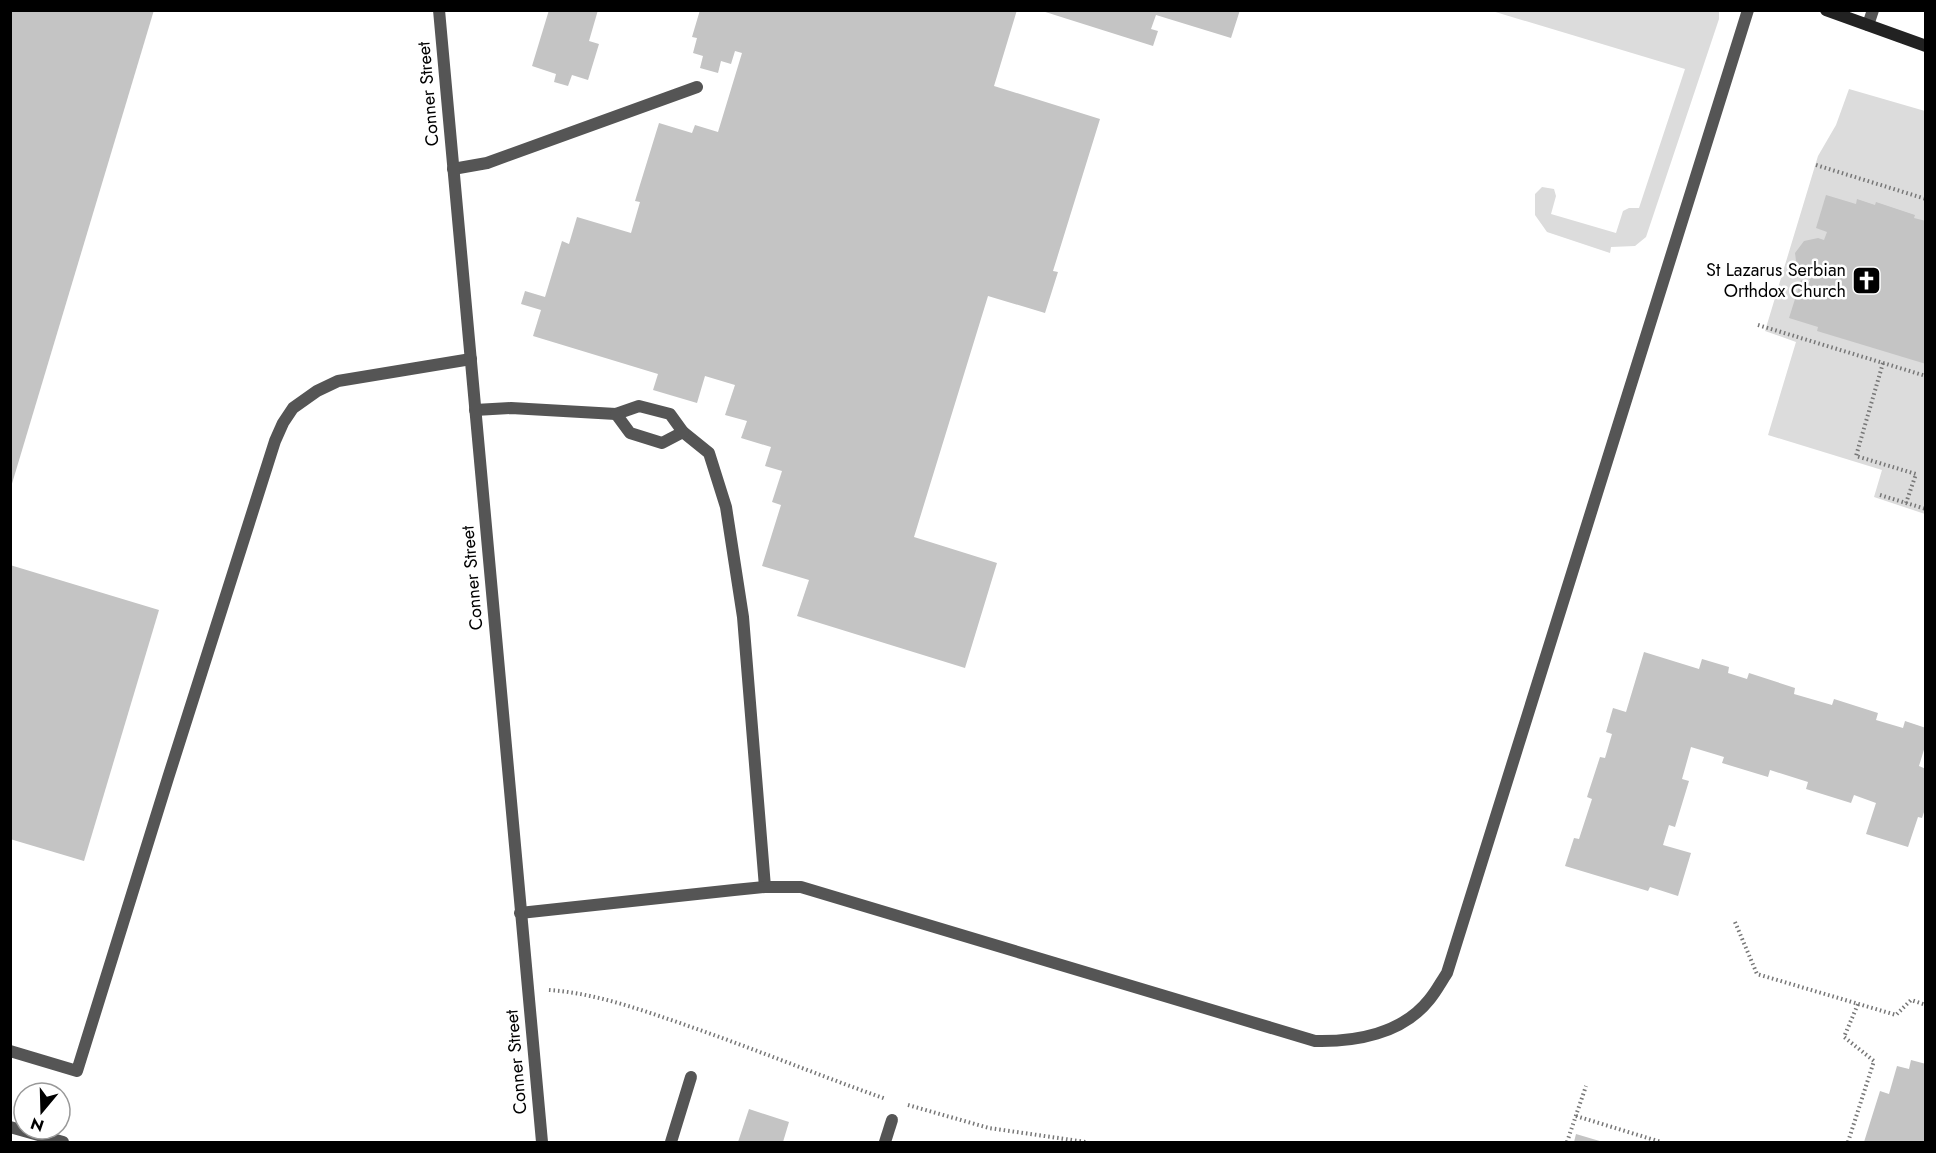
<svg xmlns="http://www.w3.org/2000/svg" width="1936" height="1153" viewBox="0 0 1936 1153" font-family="Jost,sans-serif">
<rect width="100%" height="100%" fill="#fff"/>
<g fill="#dcdcdc">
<polygon points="1492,11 1719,11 1719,19 1646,237 1635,246 1611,247 1610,253 1547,232 1535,215 1535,194 1542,187 1554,189 1556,196 1551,214 1616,233 1623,211 1629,208 1639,208 1685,69"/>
<polygon points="1849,89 1925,111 1925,514 1874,497 1882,470 1768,435 1796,342 1765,331 1818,156 1836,125"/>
</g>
<g fill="#c4c4c4">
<polygon points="10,10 154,10 11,487 10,486"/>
<polygon points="549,10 598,10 589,41 599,44 588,80 572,75 568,86 554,82 556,74 532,66"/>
<polygon points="700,10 1017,10 994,86 1100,119 1053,271 1058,272 1045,313 988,296 914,537 997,563 965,668 797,616 809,580 762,566 781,505 772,502 782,471 765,466 771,447 741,438 747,421 725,415 735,385 705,376 697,403 653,390 658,374 533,336 541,310 521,304 525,291 545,297 562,241 569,244 577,217 631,233 640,202 635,201 659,123 692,133 695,125 718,132 742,53 735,51 731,64 721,61 718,73 700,68 703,56 693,53 697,38 692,37"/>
<polygon points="1039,10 1240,10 1231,38 1156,15 1151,29 1158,31 1153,46"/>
<polygon points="1826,195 1856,204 1857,199 1875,205 1876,202 1915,215 1914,218 1926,221 1924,251 1926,251 1926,364 1817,331 1818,327 1789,318 1801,280 1809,283 1810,280 1801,274 1797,268 1795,253 1804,241 1818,238 1824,240 1827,232 1816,228"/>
<polygon points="10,565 159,610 84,861 10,839"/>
<polygon points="1644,652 1699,669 1702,659 1729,667 1728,673 1747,679 1749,673 1795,688 1794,694 1832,705 1834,699 1878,713 1876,720 1903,728 1905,721 1926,728 1926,743 1919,766 1926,769 1926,806 1922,818 1918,817 1908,847 1866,834 1876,803 1854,795 1851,803 1806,789 1808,782 1770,770 1768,777 1722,763 1724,757 1691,747 1682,779 1689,781 1675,827 1669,825 1663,845 1691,853 1678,896 1650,887 1648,891 1565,866 1574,838 1579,839 1592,799 1587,797 1600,757 1605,758 1612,734 1606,732 1613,708 1626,712"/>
<polygon points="1911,1060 1926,1064 1926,1142 1864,1142 1880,1091 1889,1094 1897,1066 1909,1069"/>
<polygon points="749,1109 789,1122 783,1142 738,1142"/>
<polygon points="1576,1134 1603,1142 1574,1142"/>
</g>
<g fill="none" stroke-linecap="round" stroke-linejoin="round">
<g stroke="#777" stroke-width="4" stroke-dasharray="1.5 3" stroke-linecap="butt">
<polyline points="1816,165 1926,199"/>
<polyline points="1758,325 1926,376"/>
<polyline points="1883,363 1856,456 1916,474 1906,503"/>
<polyline points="1880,495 1926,509"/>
<polyline points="1735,922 1757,974 1896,1015 1911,1000 1926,1005"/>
<path d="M549,990C592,993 633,1007 674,1021C745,1045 815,1074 886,1099"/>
<polyline points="908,1105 989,1128 1086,1142"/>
<polyline points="1576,1116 1661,1142"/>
<polyline points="1567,1142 1586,1086"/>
<polyline points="1848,1142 1874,1061 1844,1037 1858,1004"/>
</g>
<g stroke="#555" stroke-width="12">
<polyline points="453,169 487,163 697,87"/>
<polyline points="475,410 511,408 616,414 639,406 670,414 683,432 709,453 726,507 743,617 765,887"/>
<polyline points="616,414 630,433 662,443 683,432"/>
<path d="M520,913L734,890L765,887H801L1315,1041C1355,1042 1402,1034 1429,1000C1436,992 1441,982 1447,973L1748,10"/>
<polyline points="10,1051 77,1071 168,778 275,441 283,423 293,408 317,391 338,381 471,359"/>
<polyline points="10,1127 63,1142"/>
<polyline points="885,1142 892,1120"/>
</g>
<g stroke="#555" stroke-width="12">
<polyline points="439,10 542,1142"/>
<polyline points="1868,25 1873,10"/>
<polyline points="671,1142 691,1077"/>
</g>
<polyline stroke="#222" stroke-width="12" points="1826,10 1926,46"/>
</g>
<defs>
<symbol id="church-square" viewBox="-11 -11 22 22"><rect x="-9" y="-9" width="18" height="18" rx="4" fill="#000" stroke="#fff"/><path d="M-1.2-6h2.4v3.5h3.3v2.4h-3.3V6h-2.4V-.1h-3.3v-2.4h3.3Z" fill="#fff"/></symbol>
</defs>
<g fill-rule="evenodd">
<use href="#church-square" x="1850" y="264" width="33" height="33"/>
</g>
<g text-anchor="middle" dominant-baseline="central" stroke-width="5" stroke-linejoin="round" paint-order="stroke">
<g font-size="18" fill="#000" stroke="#fff">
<text transform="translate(428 94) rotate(-95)">Conner Street</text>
<text transform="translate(472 578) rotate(-95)">Conner Street</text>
<text transform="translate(516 1062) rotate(-95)">Conner Street</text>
</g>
<g font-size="18" fill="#000" stroke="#fff" text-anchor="end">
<text x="1846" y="270">St Lazarus Serbian<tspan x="1846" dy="21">Orthdox Church</tspan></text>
</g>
</g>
<rect width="1936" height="1153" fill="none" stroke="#000000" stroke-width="24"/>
<g transform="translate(42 1111) rotate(199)"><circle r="28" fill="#ffffff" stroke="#999999" stroke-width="1.5"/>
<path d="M0-4.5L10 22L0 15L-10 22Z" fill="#000000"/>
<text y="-9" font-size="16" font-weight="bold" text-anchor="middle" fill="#000000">N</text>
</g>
</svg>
